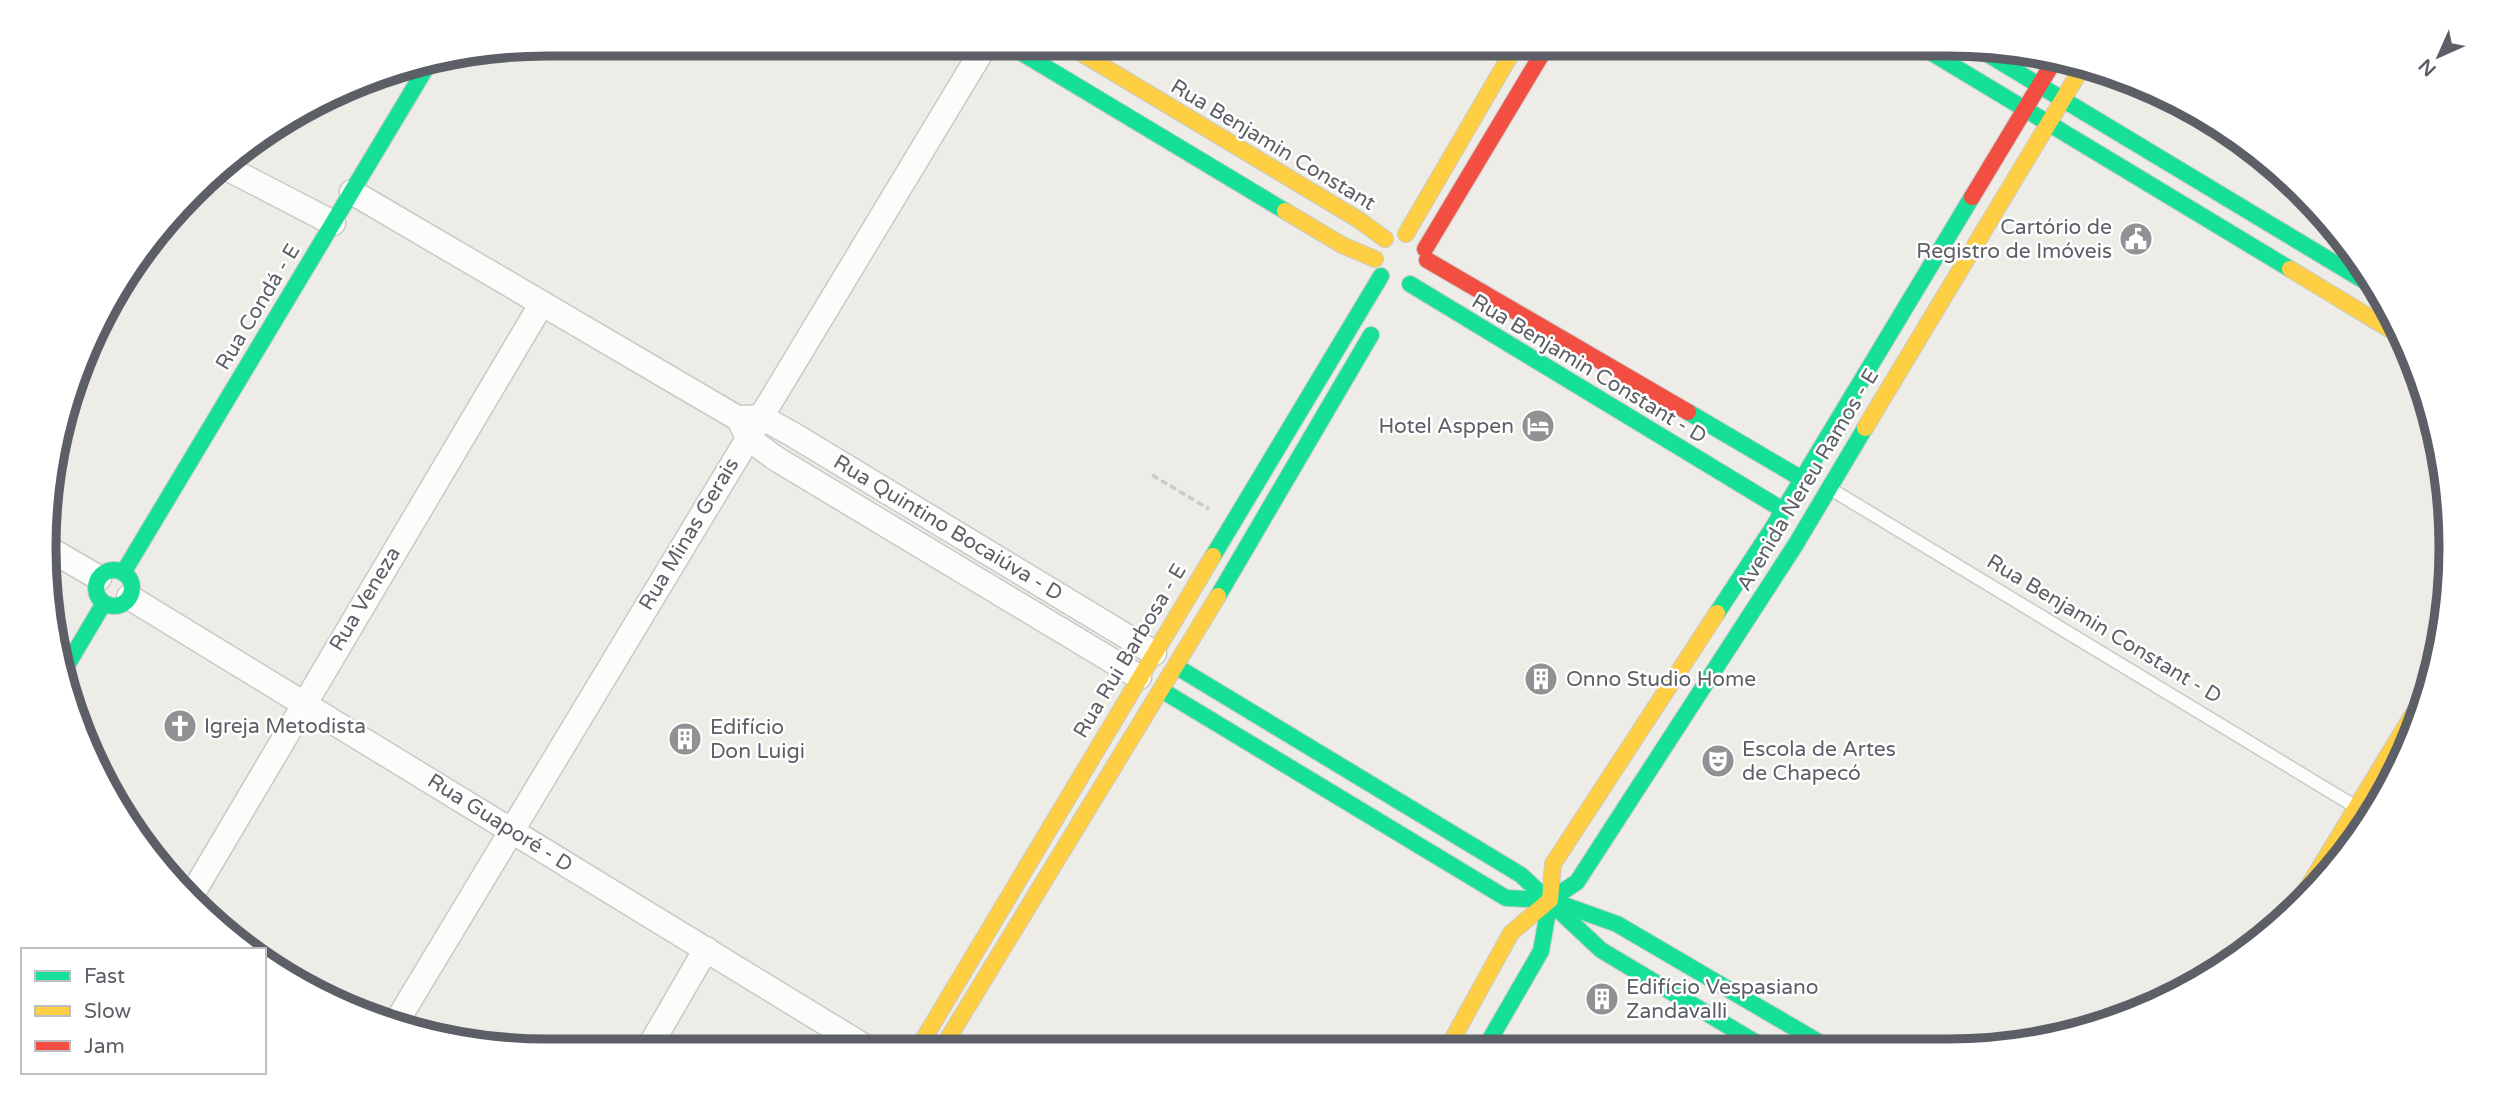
<svg xmlns="http://www.w3.org/2000/svg" width="2495" height="1095" viewBox="0 0 2495 1095" font-family="'Varela Round',sans-serif">
<rect width="100%" height="100%" fill="#edece7"/>
<g fill="none" stroke-linecap="round" stroke-linejoin="round">
<defs>
<polyline id="lane" points="1829,488 2356,807"/>
<g id="street">
<polyline points="221,165 333,223"/>
<polyline points="352,192 739,419 748,438 775,458 1139,677"/>
<polyline points="743,418 761,417 792,434 1154,653"/>
<polyline points="44,546 99,578"/>
<polyline points="129,597 870,1050"/>
<polyline points="191,896 542,303"/>
<polyline points="394,1026 986,44"/>
<polyline points="647,1051 706,949"/>
</g>
<g id="fast">
<polyline points="1007,44 1285,211"/>
<polyline points="1917,44 2290,269"/>
<polyline points="1979,49 2376,288"/>
<polyline points="1410,284 1783,510"/>
<polyline points="1688,412 1802,479"/>
<polyline points="1213,556 1381,276"/>
<circle cx="114" cy="588" r="18"/>
<polyline points="123,573 429,63"/>
<polyline points="1218,596 1371,335"/>
<polyline points="1717,613 1772,529 1972,197"/>
<polyline points="1177,667 1521,875 1601,950 1765,1048"/>
<polyline points="63,672 104,603"/>
<polyline points="1163,691 1506,898 1550,900 1617,924 1827,1047"/>
<polyline points="1485,1048 1541,951 1550,900 1577,882 1796,544 1865,428"/>
</g>
<g id="slow">
<polyline points="1066,44 1359,220 1385,239"/>
<polyline points="1285,211 1342,245 1375,259"/>
<polyline points="1406,234 1517,44"/>
<polyline points="2290,269 2404,338"/>
<polyline points="1865,428 2083,66"/>
<polyline points="2294,910 2429,688"/>
<polyline points="1447,1049 1511,933 1550,900 1553,864 1717,613"/>
<polyline points="917,1050 1213,556"/>
<polyline points="941,1050 1218,596"/>
</g>
<g id="jam">
<polyline points="1972,197 2054,61"/>
<polyline points="1425,249 1548,44"/>
<polyline points="1427,260 1688,412"/>
</g>
</defs>
<use href="#lane" stroke="#c9c9c8" stroke-width="15"/>
<use href="#street" stroke="#c9c9c8" stroke-width="27"/>
<use href="#fast" stroke="#c9cac9" stroke-width="18"/>
<use href="#slow" stroke="#c9cac9" stroke-width="18"/>
<use href="#jam" stroke="#c9cac9" stroke-width="18"/>
<polyline stroke="#c8cdc9" stroke-width="3.5" stroke-dasharray="7 3.5" stroke-linecap="butt" points="1152,475 1209,509"/>
<use href="#lane" stroke="#fcfcfb" stroke-width="12"/>
<use href="#street" stroke="#fcfcfb" stroke-width="24"/>
<use href="#fast" stroke="#16e098" stroke-width="16"/>
<use href="#slow" stroke="#ffcf43" stroke-width="16"/>
<use href="#jam" stroke="#f24e42" stroke-width="16"/>
</g>
<defs>
<symbol id="civic-disc" viewBox="-11 -11 22 22"><circle r="9.5" fill="#8f9193" stroke="#fff"/><path d="M-.6-6.5H3V-4.5H.6V-3L4-1V1h2V6H-6V1h2V-1L-.6-3ZM-1.2 2.5V6h2.4V2.5Z" fill="#fff"/></symbol>
<symbol id="hotel-disc" viewBox="-11 -11 22 22"><circle r="9.5" fill="#8f9193" stroke="#fff"/><path d="M-6-4.5h1.5V1H6V5H4.5V3h-9V5H-6ZM-4 0a1.8 1.8 0 1 1 3.6 0ZM.5 0V-2.5h3Q6-2.5 6 0Z" fill="#fff"/></symbol>
<symbol id="building-disc" viewBox="-11 -11 22 22"><circle r="9.5" fill="#8f9193" stroke="#fff"/><path d="M-4-6H4V6H1V3H-1V6H-4ZM-2.5-4.3h1.7v1.8h-1.7ZM.8-4.3h1.7v1.8H.8ZM-2.5-1h1.7V.8h-1.7ZM.8-1h1.7V.8H.8Z" fill="#fff"/></symbol>
<symbol id="church-disc" viewBox="-11 -11 22 22"><circle r="9.5" fill="#8f9193" stroke="#fff"/><path d="M-1.2-6h2.4v3.5h3.3v2.4h-3.3V6h-2.4V-.1h-3.3v-2.4h3.3Z" fill="#fff"/></symbol>
<symbol id="theatre-disc" viewBox="-11 -11 22 22"><circle r="9.5" fill="#8f9193" stroke="#fff"/><path d="M-5-5.5Q0-4 5-5.5V0Q5 5 0 6Q-5 5-5 0ZM-3.3-2.5H-1v1.5H-3.3ZM1-2.5H3.3v1.5H1ZM-2.8 1Q0 5.5 2.8 1Z" fill="#fff"/></symbol>
</defs>
<g fill-rule="evenodd">
<use href="#civic-disc" x="2117" y="220" width="38" height="38"/>
<use href="#hotel-disc" x="1519" y="407" width="38" height="38"/>
<use href="#building-disc" x="1522" y="660" width="38" height="38"/>
<use href="#church-disc" x="161" y="707" width="38" height="38"/>
<use href="#building-disc" x="666" y="720" width="38" height="38"/>
<use href="#theatre-disc" x="1699" y="742" width="38" height="38"/>
<use href="#building-disc" x="1583" y="980" width="38" height="38"/>
</g>
<g text-anchor="middle" dominant-baseline="central" stroke-width="5" stroke-linejoin="round" paint-order="stroke">
<g font-size="21" fill="#5c6066" stroke="#fff">
<text transform="translate(1273 145) rotate(31)">Rua Benjamin Constant</text>
<text transform="translate(258 307) rotate(-59)">Rua Condá - E</text>
<text transform="translate(1589 369) rotate(31)">Rua Benjamin Constant - D</text>
<text transform="translate(1808 480) rotate(-59)">Avenida Nereu Ramos - E</text>
<text transform="translate(948 528) rotate(31)">Rua Quintino Bocaiúva - D</text>
<text transform="translate(689 534) rotate(-59)">Rua Minas Gerais</text>
<text transform="translate(365 599) rotate(-59)">Rua Veneza</text>
<text transform="translate(2104 629) rotate(31)">Rua Benjamin Constant - D</text>
<text transform="translate(1130 651) rotate(-59)">Rua Rui Barbosa - E</text>
<text transform="translate(500 823) rotate(32)">Rua Guaporé - D</text>
</g>
<g font-size="21" fill="#5c6066" stroke="#fff" text-anchor="start">
<text x="2112" y="227" text-anchor="end">Cartório de<tspan x="2112" dy="24">Registro de Imóveis</tspan></text>
<text x="1514" y="426" text-anchor="end">Hotel Asppen</text>
<text x="1566" y="679">Onno Studio Home</text>
<text x="204" y="726">Igreja Metodista</text>
<text x="710" y="727">Edifício<tspan x="710" dy="24">Don Luigi</tspan></text>
<text x="1742" y="749">Escola de Artes<tspan x="1742" dy="24">de Chapecó</tspan></text>
<text x="1626" y="987">Edifício Vespasiano<tspan x="1626" dy="24">Zandavalli</tspan></text>
</g>
</g>
<path d="M0 0H2495V1095H0ZM547 56H1948A491 491 0 0 1 2439 547V548A491 491 0 0 1 1948 1039H547A491 491 0 0 1 56 548V547A491 491 0 0 1 547 56Z" fill="#fff" fill-rule="evenodd"/>
<path fill="none" stroke="#5c6066" stroke-width="9" d="M547 56H1948A491 491 0 0 1 2439 547V548A491 491 0 0 1 1948 1039H547A491 491 0 0 1 56 548V547A491 491 0 0 1 547 56Z"/>
<rect x="21" y="948" width="245" height="126" fill="#ffffff" stroke="#bebfc2" stroke-width="2"/>
<rect x="35" y="971" width="35" height="10" fill="#16e098" stroke="#bebfc2" stroke-width="2"/>
<text x="84" y="983" font-size="21" fill="#5c6066">Fast</text>
<rect x="35" y="1006" width="35" height="10" fill="#ffcf43" stroke="#bebfc2" stroke-width="2"/>
<text x="84" y="1018" font-size="21" fill="#5c6066">Slow</text>
<rect x="35" y="1041" width="35" height="10" fill="#f24e42" stroke="#bebfc2" stroke-width="2"/>
<text x="84" y="1053" font-size="21" fill="#5c6066">Jam</text>
<g transform="translate(2439 56) rotate(225)" stroke="#ffffff" stroke-width="5" paint-order="stroke">
<path d="M0-5L12 26L0 18L-12 26Z" fill="#5c6066"/>
<text y="-10" font-size="19" font-weight="bold" text-anchor="middle" fill="#5c6066">N</text>
</g>
</svg>
